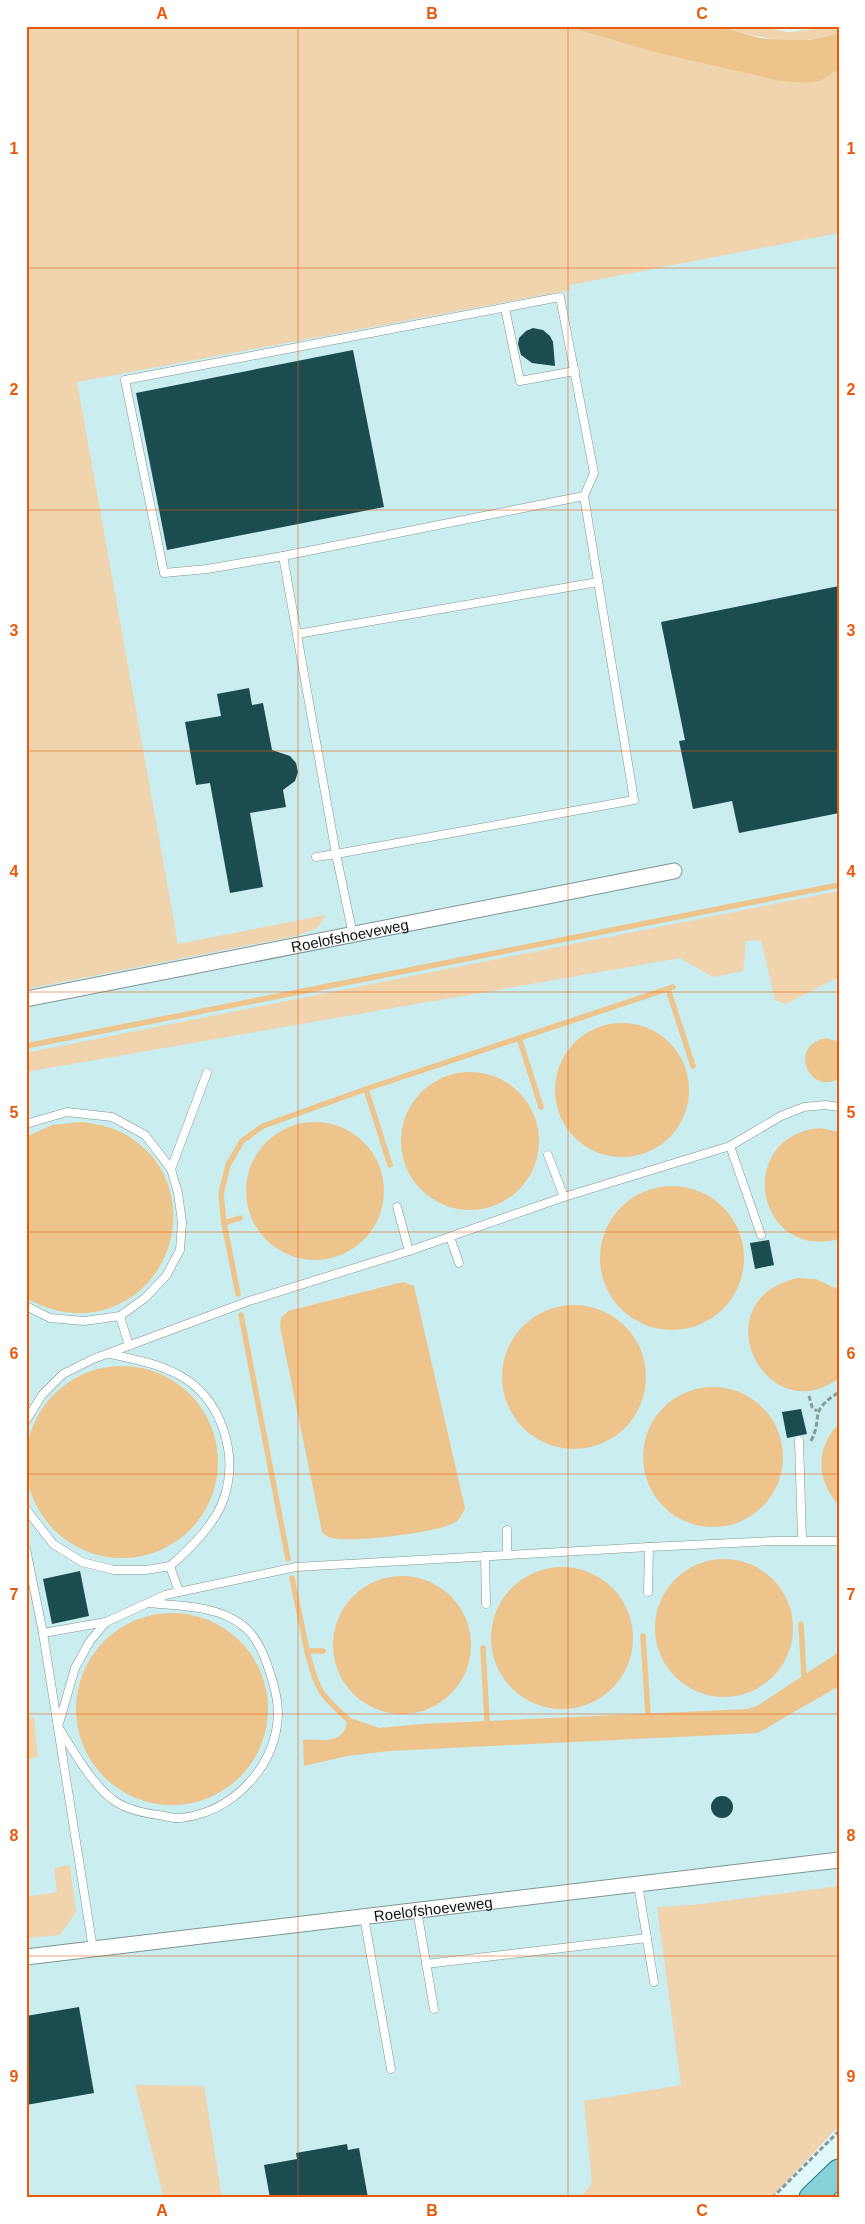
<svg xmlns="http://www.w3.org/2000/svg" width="865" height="2224" viewBox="0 0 865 2224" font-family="Arial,sans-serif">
<rect width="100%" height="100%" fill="#dff8fa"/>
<polygon fill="#caedef" points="26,26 664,26 839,53 839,2009 657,2198 26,2198"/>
<g fill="#f0d4ad">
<polygon points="26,26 566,26 650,51 821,80 831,73 839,70 839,233 570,285 570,290 77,382 178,944 326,915 317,928 296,936 26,989"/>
<path d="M718,26H755L789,32L839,26V34C798,47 757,38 718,26Z"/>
<polygon points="839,891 839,977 786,1004 775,1000 761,940 746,941 743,971 713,977 680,958 26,1072 26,1053"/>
<polygon points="26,1717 34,1718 38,1757 26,1759"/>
<polygon points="70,1865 76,1912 60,1935 26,1938 26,1897 57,1892 54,1868"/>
<polygon points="839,1886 839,2126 771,2198 580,2198 592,2184 584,2101 681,2085 657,1907 692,1905"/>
<polygon points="135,2085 204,2086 222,2198 164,2198"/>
</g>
<g fill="#edc58c">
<path d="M566,26H718L760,38L790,40H810L839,34V70C832,72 828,77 821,80C810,85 793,82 781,81L650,51Z"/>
<circle cx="622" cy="1090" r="67"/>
<path d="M826,1038L839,1042V1078C811,1097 786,1046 826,1038Z"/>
<circle cx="470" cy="1141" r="69"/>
<circle cx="315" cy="1191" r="69"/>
<path d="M81,1122C100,1124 118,1128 134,1140C197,1184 181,1282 110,1308C82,1318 52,1313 26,1298V1137L52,1125Z"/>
<path d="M820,1128L839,1132V1239C755,1261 734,1136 820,1128Z"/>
<circle cx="672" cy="1258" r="72"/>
<path d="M798,1278L816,1279L839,1290V1378C766,1433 699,1300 798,1278Z"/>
<path d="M403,1282L414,1286L465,1508C462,1514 460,1520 454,1523C436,1533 351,1543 332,1538C327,1537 325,1535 322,1532L280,1327L281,1318L288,1311Z"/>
<circle cx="574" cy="1377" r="72"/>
<circle cx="122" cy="1462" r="96"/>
<circle cx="713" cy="1457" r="70"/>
<path d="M839,1424V1505C816,1481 815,1447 839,1424Z"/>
<circle cx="724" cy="1628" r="69"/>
<circle cx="562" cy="1638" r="71"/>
<circle cx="402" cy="1645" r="69"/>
<circle cx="172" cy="1709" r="96"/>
<path d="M839,1652V1686L758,1733L389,1751L347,1756L304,1766L303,1740C323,1739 343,1745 347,1722L354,1719L379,1728L421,1724L747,1709L757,1706Z"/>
</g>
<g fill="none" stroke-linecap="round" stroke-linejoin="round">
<g stroke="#edc58c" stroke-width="5.5">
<polyline points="668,989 693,1066"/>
<polyline points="519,1038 541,1107"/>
<polyline points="26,1046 839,885"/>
<polyline points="366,1089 390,1165"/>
<polyline points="240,1218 224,1223 221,1194 228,1165 242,1141 263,1126 366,1089 673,987"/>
<polyline points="224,1223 238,1294"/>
<polyline points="241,1315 288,1559"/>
<polyline points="292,1578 307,1651 323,1651"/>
<polyline points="801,1624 804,1675"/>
<polyline points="643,1636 648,1714"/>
<polyline points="483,1648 487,1721"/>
<path d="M307,1651C317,1690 320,1695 350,1721"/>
</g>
</g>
<g fill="#1b4c4f">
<polygon points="533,328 543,330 550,336 553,342 555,366 532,363 521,355 518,344 519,338 526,331"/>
<polygon points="353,350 384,507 167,550 136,393"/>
<polygon points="839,586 839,813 739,833 732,801 693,809 679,741 685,740 661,622"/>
<polygon points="249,688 252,705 263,703 272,750 290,756 296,763 298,772 295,781 283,790 286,807 250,813 263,887 230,893 210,783 196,785 185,722 221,716 217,694"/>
<polygon points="769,1240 774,1265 755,1269 750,1243"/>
<polygon points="801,1409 807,1434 787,1438 782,1412"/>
<polygon points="80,1571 89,1616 52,1624 43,1579"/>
<circle cx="722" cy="1807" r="11"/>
<polygon points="79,2007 94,2093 26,2105 26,2016"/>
<polygon points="347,2144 348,2150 359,2148 368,2198 270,2198 264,2165 297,2159 296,2153"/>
</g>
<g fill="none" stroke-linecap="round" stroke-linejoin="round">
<defs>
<g id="service">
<polyline points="505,308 520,381 575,371"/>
<polyline points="283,556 336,854 316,857"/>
<polyline points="297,634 598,582"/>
<polyline points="353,935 336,854 634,800 584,496 283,556 207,569 164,573 125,380 560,297 594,473 584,496"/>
<polyline points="26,1124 67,1112 112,1117 145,1135 171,1169 178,1193 182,1222 180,1250 166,1276 145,1298 120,1316 84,1321 50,1318 26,1306"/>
<polyline points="730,1146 761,1235"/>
<polyline points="548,1155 564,1197"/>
<polyline points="171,1169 207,1073"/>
<polyline points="397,1207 409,1251"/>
<polyline points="450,1237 459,1263"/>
<polyline points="120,1316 129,1346"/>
<path d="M110,1354C133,1359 157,1363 179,1375C221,1398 239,1453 224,1498C216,1523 189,1550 170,1566"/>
<polyline points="26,1421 42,1395 63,1374 93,1359 249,1301 409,1251 564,1197 730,1146 781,1116 804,1107 825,1105 839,1107"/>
<polyline points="799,1440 802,1540"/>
<polyline points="26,1509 53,1544 82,1562 114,1570 146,1570 170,1566 179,1592"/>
<polyline points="26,1549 43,1633"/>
<polyline points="507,1555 507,1530"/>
<polyline points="485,1556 486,1604"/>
<polyline points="648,1592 649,1547 775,1541 839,1541"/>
<path d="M148,1603C179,1606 216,1605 242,1625C256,1635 264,1654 269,1670C274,1684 278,1699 278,1714C276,1767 233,1812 181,1818C174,1819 166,1816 158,1815C144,1813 124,1809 112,1799C91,1783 73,1750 58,1727L75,1668L90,1641L106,1622L165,1595L296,1567L649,1547"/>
<polyline points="638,1884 654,1982"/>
<polyline points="417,1910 434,2009"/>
<polyline points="364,1917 391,2069"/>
<polyline points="93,1949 43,1633 106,1622"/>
<polyline points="426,1964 647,1938"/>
</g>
<g id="minor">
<path id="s1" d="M26,999L674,871"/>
<path id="s2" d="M26,1957L839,1860"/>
</g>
<polyline id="primary" points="812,2198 839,2172"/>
</defs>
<use href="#service" stroke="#7e9596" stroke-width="9"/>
<use href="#minor" stroke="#7e9596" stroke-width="17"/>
<use href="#primary" stroke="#277b81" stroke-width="27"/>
<g stroke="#889b9c" stroke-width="3" stroke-dasharray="5 2.5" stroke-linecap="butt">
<polyline points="809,1396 812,1407 817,1411"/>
<path d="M811,1441C824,1415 807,1413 839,1392"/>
<polyline points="772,2198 839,2131"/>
</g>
<use href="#service" stroke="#fff" stroke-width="8"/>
<use href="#minor" stroke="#fff" stroke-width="15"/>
<use href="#primary" stroke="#86d1d6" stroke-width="25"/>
</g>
<path fill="none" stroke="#e8590c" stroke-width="1" stroke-opacity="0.55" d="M298,26V2198M568,26V2198M26,268H839M26,510H839M26,751H839M26,992H839M26,1232H839M26,1474H839M26,1714H839M26,1956H839"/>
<g text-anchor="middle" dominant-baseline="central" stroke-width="5" stroke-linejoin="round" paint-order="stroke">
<g font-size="15" fill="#0b1414" stroke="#fff">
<text stroke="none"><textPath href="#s1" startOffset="330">Roelofshoeveweg</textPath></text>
<text stroke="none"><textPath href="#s2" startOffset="410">Roelofshoeveweg</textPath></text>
</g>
</g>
<rect width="865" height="2224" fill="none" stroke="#ffffff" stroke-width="55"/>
<rect x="28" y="28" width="810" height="2168" fill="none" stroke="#e8590c" stroke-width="2"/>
<g font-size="16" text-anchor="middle" font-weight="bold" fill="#e8590c">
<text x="162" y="19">A</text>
<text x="432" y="19">B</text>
<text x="702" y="19">C</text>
<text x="14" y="154">1</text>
<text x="851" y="154">1</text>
<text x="14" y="395">2</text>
<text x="851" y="395">2</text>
<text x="14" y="636">3</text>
<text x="851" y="636">3</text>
<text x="14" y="877">4</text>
<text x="851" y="877">4</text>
<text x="14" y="1118">5</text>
<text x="851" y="1118">5</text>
<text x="14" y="1359">6</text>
<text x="851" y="1359">6</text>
<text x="14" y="1600">7</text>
<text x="851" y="1600">7</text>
<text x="14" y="1841">8</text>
<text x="851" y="1841">8</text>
<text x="14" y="2082">9</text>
<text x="851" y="2082">9</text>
<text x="162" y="2216">A</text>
<text x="432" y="2216">B</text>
<text x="702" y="2216">C</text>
</g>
</svg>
